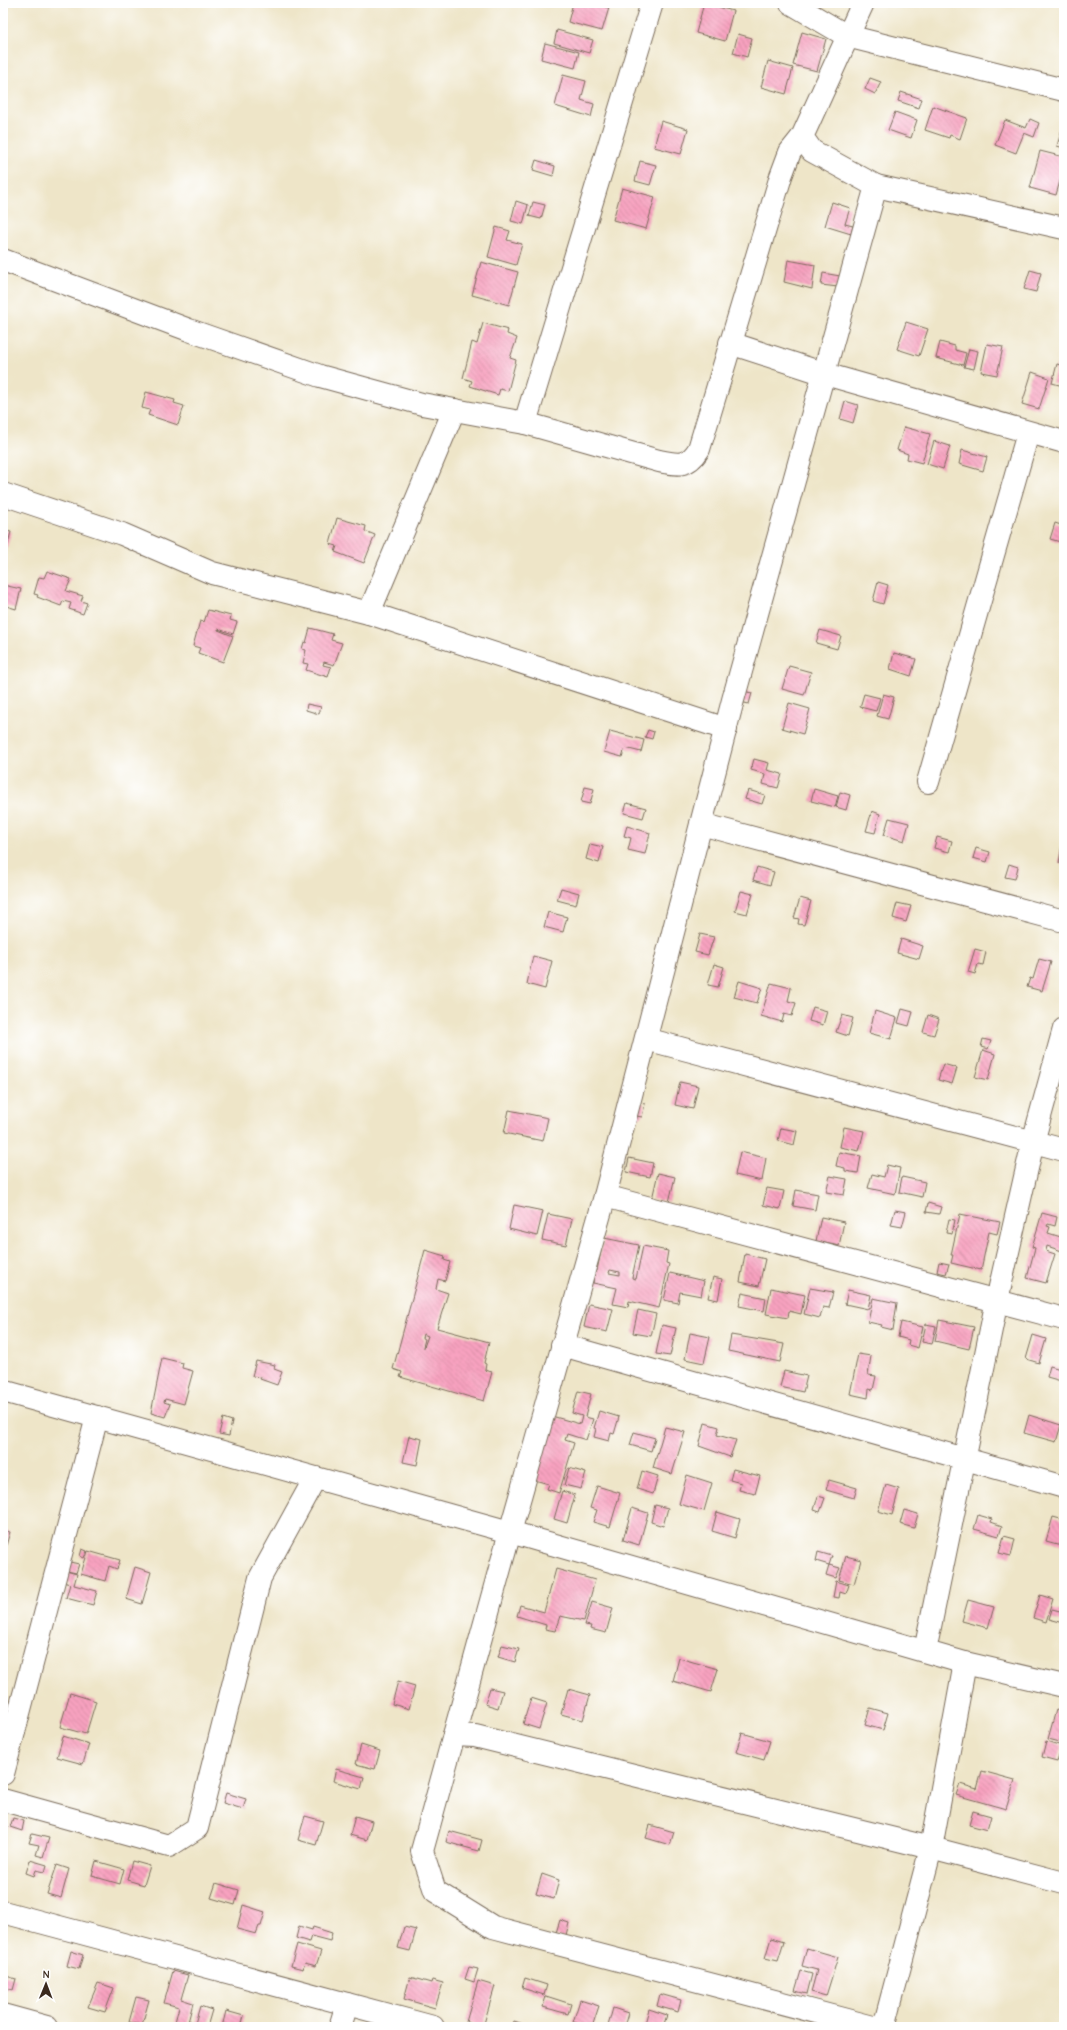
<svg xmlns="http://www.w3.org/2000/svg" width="1067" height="2030" viewBox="0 0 1067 2030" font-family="'Comic Neue',sans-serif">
<defs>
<pattern id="building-back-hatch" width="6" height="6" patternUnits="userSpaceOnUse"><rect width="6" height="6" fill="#f8a2c0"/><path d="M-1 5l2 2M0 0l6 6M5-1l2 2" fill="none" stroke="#ca849b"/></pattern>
</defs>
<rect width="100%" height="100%" fill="#fff"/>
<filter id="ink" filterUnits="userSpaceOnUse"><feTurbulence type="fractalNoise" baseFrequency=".025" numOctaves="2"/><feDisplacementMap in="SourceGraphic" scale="8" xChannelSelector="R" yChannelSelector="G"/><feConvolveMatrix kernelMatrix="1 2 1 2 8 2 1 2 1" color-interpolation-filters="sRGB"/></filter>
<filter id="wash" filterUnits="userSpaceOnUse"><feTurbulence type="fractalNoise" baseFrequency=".012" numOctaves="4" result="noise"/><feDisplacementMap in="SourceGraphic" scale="16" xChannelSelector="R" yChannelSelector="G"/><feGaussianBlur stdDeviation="0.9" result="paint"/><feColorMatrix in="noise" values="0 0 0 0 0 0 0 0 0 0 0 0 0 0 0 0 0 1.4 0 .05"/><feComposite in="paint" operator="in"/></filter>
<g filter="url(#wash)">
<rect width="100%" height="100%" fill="#eee5c8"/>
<g id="blocks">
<g fill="url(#building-back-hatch)" fill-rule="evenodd">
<polygon points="573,3 590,3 609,8 602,31 568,22"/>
<polygon points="704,3 733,11 725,41 696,33"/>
<polygon points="557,30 593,40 589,53 554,43"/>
<polygon points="802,32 826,39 817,71 793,65"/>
<polygon points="738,34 752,38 747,57 733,53"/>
<polygon points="545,43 579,52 575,68 541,59"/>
<polygon points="768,61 793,68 786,94 761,87"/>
<polygon points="563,75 586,81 581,100 594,104 591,117 555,106"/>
<polygon points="870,78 881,82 875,94 865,89"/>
<polygon points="901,92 922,99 919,108 898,101"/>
<polygon points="933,106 967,118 960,139 950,135 949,138 925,130"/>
<polygon points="895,112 917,120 911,138 888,130"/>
<polygon points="1030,119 1039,123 1034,137 1024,133 1016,153 995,145 1005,120 1026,128"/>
<polygon points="661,121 688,129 681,154 654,147"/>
<polygon points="1063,125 1064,125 1064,148 1057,146"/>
<polygon points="1040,151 1064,157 1064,167 1056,195 1030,188"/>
<polygon points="536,160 555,166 553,176 533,170"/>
<polygon points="640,161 656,165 650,185 635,181"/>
<polygon points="622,188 655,197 646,229 613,220"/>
<polygon points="516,201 528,205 523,224 511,221"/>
<polygon points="533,202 545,205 541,219 529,216"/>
<polygon points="832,202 850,208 845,224 853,226 851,234 825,226"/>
<polygon points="496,227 510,231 507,240 522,244 516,265 488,257"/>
<polygon points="788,260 815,265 812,289 784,282"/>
<polygon points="481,262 518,272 509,305 472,295"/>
<polygon points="1030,270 1041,273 1036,292 1024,289"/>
<polygon points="823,273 840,276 838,287 821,285"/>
<polygon points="906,322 928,329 919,356 897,349"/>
<polygon points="483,323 508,330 507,334 517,338 510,358 516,360 508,391 500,389 498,395 470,386 472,381 463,378 472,342 477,344"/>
<polygon points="940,342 955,346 955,350 966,353 963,365 936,358"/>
<polygon points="987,344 1003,347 997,375 981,372"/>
<polygon points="969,349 978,351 974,369 964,367"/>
<polygon points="1057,364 1064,366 1063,386 1052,383"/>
<polygon points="1032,372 1049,378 1039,409 1022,404"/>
<polygon points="146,392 175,400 174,403 184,406 178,425 148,415 150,410 142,408"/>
<polygon points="845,401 858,405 853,423 840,419"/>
<polygon points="904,427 930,434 922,463 907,459 908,454 897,450"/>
<polygon points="934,441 950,446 943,469 927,464"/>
<polygon points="962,450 987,457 983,471 959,464"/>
<polygon points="337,518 366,526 365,531 375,535 364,563 335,552 337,546 330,544"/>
<polygon points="1055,523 1064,526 1064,543 1050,539"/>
<polygon points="3,530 11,532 7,547 3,545"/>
<polygon points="47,571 71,579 66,591 83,596 81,601 87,603 83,614 69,609 71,603 63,601 61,606 37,597 38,595 34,594 39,577 44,578"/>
<polygon points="878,582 888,585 883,604 873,601"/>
<polygon points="3,585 21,589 16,609 3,605"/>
<polygon points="208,610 231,616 230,620 237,622 233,634 218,629 218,630 233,636 223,662 198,653 200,648 193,646 200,621 204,622"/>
<polygon points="310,628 333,634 331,640 342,643 334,665 324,662 323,665 331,667 328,677 306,670 308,664 303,663 306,650 302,649 304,642 306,643"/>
<polygon points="820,630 841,636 837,649 816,643"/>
<polygon points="894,653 916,659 911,676 890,669"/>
<polygon points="789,666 811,672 804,695 782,689"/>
<polygon points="743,691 752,693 749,704 740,702"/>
<polygon points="864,694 880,698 876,711 860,707"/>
<polygon points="883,694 894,697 888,719 877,716"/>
<polygon points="789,703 810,709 803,734 782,728"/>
<polygon points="307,704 321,707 319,714 306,710"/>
<polygon points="648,730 654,732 652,739 645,737"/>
<polygon points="610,731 644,740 641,752 625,748 622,757 604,752"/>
<polygon points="754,759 769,763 767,770 782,774 778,788 763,784 765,774 751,770"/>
<polygon points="585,787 594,789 590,804 581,802"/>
<polygon points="814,789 838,796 835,807 811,801"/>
<polygon points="748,790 765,795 762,804 745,799"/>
<polygon points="840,792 850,795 846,810 836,807"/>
<polygon points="627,803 646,808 643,818 624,813"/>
<polygon points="872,811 880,814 875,833 866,831"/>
<polygon points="889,818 909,823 904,841 884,835"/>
<polygon points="627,826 650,833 645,854 628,850 631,838 624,836"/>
<polygon points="937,837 952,841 949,852 934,848"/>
<polygon points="590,844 603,847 599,863 586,859"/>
<polygon points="1062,844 1064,845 1064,865 1059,863"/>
<polygon points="976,848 990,852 987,862 973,858"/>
<polygon points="1009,864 1018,867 1015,879 1005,877"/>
<polygon points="757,867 774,872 770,885 753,880"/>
<polygon points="561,888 579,893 576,905 557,900"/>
<polygon points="741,891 753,894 747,914 735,911"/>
<polygon points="800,898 811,901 804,925 798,924 799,919 794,918"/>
<polygon points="897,903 911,906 906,922 893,918"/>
<polygon points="548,912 567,917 563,932 544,927"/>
<polygon points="700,934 714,937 708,955 695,952"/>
<polygon points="901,939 923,946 919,959 897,953"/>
<polygon points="975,949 986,952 983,965 978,964 975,974 968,972"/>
<polygon points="533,956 552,961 545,989 527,984"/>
<polygon points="1039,959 1051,962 1042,991 1027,987 1030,978 1033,979"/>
<polygon points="714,964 724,967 718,987 708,985"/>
<polygon points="739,981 762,988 757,1003 734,997"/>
<polygon points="771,983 791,988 788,1001 796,1003 792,1016 784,1014 782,1022 761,1016"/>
<polygon points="813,1007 827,1011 823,1025 809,1021"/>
<polygon points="902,1009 913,1012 909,1026 898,1023"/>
<polygon points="875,1011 897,1018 891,1039 869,1033"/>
<polygon points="842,1015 853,1018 848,1036 836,1032"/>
<polygon points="928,1015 939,1019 934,1035 923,1032"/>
<polygon points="983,1039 991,1041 988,1049 981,1047"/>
<polygon points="983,1050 995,1054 988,1080 975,1077"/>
<polygon points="943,1064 957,1068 952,1084 938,1080"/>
<polygon points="680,1082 698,1086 693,1109 675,1105"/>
<polygon points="634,1102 645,1104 642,1117 631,1115"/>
<polygon points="509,1110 548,1118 543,1141 504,1133"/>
<polygon points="844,1127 864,1131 859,1151 840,1147"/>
<polygon points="781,1128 797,1131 794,1145 778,1141"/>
<polygon points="740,1152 766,1158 762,1181 735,1175"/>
<polygon points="839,1152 861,1156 858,1173 845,1171 845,1168 836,1166"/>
<polygon points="629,1158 653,1163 650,1177 626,1172"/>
<polygon points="887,1165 900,1168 895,1194 868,1188 872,1174 884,1177"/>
<polygon points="658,1173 675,1177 669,1202 652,1199"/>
<polygon points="830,1176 847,1179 844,1195 826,1192"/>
<polygon points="902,1177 925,1182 922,1197 899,1192"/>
<polygon points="767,1188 784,1191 780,1209 763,1205"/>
<polygon points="796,1190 818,1194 815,1210 793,1206"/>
<polygon points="928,1203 941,1207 939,1214 926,1212"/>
<polygon points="514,1205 543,1211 537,1236 509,1229"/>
<polygon points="895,1210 906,1212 902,1227 891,1225"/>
<polygon points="1042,1213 1057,1217 1055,1226 1048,1224 1047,1226 1050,1227 1048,1233 1064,1238 1062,1251 1047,1246 1046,1251 1055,1254 1046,1283 1027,1278 1035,1248 1032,1247"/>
<polygon points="548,1214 572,1219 566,1245 542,1240"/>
<polygon points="960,1214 1000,1222 997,1234 989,1232 981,1270 951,1263 953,1255 951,1255"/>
<polygon points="821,1217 844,1222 839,1246 816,1241"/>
<polygon points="949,1219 955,1220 952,1234 946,1233"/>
<path d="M604,1238L639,1245L632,1278L636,1279L643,1246L668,1251L666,1263L669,1264L659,1308L629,1301L628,1307L613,1304L617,1288L593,1283L595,1270H597ZM610,1270L620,1272V1275L609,1273Z"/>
<path d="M425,1250L445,1256L444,1260L450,1262L445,1281L438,1279L436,1289L448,1293L437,1328L489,1342L484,1363L486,1364L485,1370L492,1372L484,1401L400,1377L402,1372L393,1369ZM423,1334L428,1336L424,1347H423L425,1339L422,1338Z"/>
<polygon points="745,1254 765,1259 759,1286 740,1282"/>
<polygon points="939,1262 949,1264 946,1274 937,1272"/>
<polygon points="670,1273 704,1281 701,1296 680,1292 678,1303 664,1300"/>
<polygon points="713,1277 722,1279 718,1300 708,1298"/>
<polygon points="771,1288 805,1295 801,1314 789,1311 788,1318 766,1314"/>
<polygon points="810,1288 833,1292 829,1308 823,1307 820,1318 804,1314"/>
<polygon points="848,1290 871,1295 868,1309 845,1304"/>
<polygon points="742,1293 766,1298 764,1311 739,1306"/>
<polygon points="873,1298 897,1303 893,1330 881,1327 882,1325 868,1322"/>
<polygon points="589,1304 613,1309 607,1332 584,1327"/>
<polygon points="638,1310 656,1314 651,1336 633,1333"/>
<polygon points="939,1320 974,1327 969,1349 935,1341"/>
<polygon points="901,1322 923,1327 918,1348 908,1345 909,1340 898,1337"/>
<polygon points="926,1324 936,1326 932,1344 922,1342"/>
<polygon points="662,1325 676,1328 670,1356 656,1354"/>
<polygon points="690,1333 710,1337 704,1363 685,1359"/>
<polygon points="731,1335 784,1344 780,1362 728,1351"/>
<polygon points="1033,1335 1046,1339 1039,1363 1026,1359"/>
<polygon points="858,1354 871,1356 868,1375 876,1376 873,1390 869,1389 868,1398 850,1394"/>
<polygon points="162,1358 183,1363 182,1368 193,1371 184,1404 165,1399 164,1402 170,1404 165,1417 151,1413"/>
<polygon points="256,1361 275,1365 274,1369 282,1372 277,1385 260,1379 261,1377 252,1376"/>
<polygon points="1050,1366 1064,1370 1061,1381 1047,1377"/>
<polygon points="784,1371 807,1376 803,1392 780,1387"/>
<polygon points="578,1391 591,1394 585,1417 593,1419 586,1440 567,1434 565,1440 574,1443 559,1493 547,1489 549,1484 527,1478 548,1415 580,1424 582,1416 572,1413"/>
<polygon points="599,1411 619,1417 614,1434 611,1433 609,1441 594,1437 596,1429 594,1428"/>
<polygon points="1029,1415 1061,1425 1056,1442 1024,1433"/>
<polygon points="223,1418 232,1421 229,1436 219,1434"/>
<polygon points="705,1423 719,1427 717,1435 736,1440 730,1457 699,1446"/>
<polygon points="665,1427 685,1432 672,1474 653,1468"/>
<polygon points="634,1432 655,1438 651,1451 630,1445"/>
<polygon points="409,1436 422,1439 417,1465 403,1462"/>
<polygon points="569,1468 586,1473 581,1489 564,1485"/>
<polygon points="733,1469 760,1476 755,1494 739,1490 741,1483 730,1480"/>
<polygon points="642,1471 658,1476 653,1494 637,1489"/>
<polygon points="687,1475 712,1483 704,1511 679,1504"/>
<polygon points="829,1480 857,1488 854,1498 826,1490"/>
<polygon points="886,1485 899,1489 892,1515 878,1511"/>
<polygon points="597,1486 620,1493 610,1527 593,1522 597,1510 590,1508"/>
<polygon points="562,1491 575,1495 567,1523 554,1519"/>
<polygon points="818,1496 825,1498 820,1512 814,1510"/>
<polygon points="655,1505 668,1508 663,1526 651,1522"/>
<polygon points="632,1508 648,1513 639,1545 623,1540"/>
<polygon points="904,1510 918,1514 914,1528 900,1524"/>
<polygon points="717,1512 740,1519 735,1538 712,1531"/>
<polygon points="978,1515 992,1519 991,1522 1002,1526 999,1536 974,1529"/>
<polygon points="1053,1517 1064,1520 1064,1534 1061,1545 1046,1541"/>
<polygon points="3,1530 10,1532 3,1556"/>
<polygon points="1004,1536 1015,1539 1011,1556 999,1553"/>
<polygon points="82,1549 87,1551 84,1558 80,1556"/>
<polygon points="88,1551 120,1560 117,1569 109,1566 105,1581 81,1574"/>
<polygon points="818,1552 832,1556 829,1565 840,1568 836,1578 826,1575 829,1565 816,1561"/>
<polygon points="846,1556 861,1560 854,1584 839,1580"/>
<polygon points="70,1562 79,1564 76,1573 67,1571"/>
<polygon points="135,1567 151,1572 142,1604 126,1599"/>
<polygon points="556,1569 595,1580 584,1621 560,1616 555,1631 545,1629 546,1625 517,1616 520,1605 544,1612"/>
<polygon points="66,1571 77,1574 74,1585 97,1591 93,1605 66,1598 70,1584 63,1582"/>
<polygon points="836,1581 849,1585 846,1594 840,1592 839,1598 833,1597"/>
<polygon points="1040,1595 1053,1599 1046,1622 1033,1618"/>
<polygon points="968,1600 994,1607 988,1628 962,1621"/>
<polygon points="592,1602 613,1608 606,1633 590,1629 591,1626 585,1625"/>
<polygon points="1052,1609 1064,1612 1064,1623 1049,1619"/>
<polygon points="502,1645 519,1649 515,1662 498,1657"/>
<polygon points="679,1658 718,1669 711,1692 673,1681"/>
<polygon points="398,1681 415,1686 409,1709 392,1704"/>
<polygon points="490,1688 503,1691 498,1708 485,1704"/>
<polygon points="568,1689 590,1695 583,1720 561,1714"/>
<polygon points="70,1693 96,1701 86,1734 60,1727"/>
<polygon points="531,1698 547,1703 539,1729 523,1724"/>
<polygon points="870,1708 888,1713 883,1730 865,1725"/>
<polygon points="1056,1710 1064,1713 1064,1743 1048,1739"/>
<polygon points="742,1733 770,1741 764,1760 736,1752"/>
<polygon points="63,1736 89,1744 83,1764 57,1757"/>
<polygon points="1046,1741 1062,1746 1057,1761 1042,1757"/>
<polygon points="361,1745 380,1751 375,1769 356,1764"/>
<polygon points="336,1769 364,1777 361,1789 333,1781"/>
<polygon points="982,1771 1015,1780 1006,1809 956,1795 960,1784 977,1789"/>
<polygon points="226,1793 246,1799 243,1809 223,1803"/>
<polygon points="973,1811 991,1816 987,1830 969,1825"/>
<polygon points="305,1816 323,1821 316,1845 298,1840"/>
<polygon points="355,1816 372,1821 367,1840 350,1835"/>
<polygon points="13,1818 24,1821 22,1831 10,1827"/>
<polygon points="650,1825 674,1832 670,1845 646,1838"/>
<polygon points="449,1831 482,1840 479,1851 446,1842"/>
<polygon points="32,1834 49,1838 43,1857 36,1855 39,1845 29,1843"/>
<polygon points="30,1860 47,1865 45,1872 36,1870 34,1876 26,1873"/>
<polygon points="96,1861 124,1869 120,1884 92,1876"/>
<polygon points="132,1861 150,1866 144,1885 127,1880"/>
<polygon points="57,1865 69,1869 61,1898 47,1894"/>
<polygon points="542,1874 559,1880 554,1899 536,1894"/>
<polygon points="216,1883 239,1890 235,1905 211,1898"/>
<polygon points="243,1905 265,1912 261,1926 259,1926 256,1934 237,1929"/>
<polygon points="560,1920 569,1923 565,1939 555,1936"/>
<polygon points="299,1926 312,1930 313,1927 332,1933 330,1941 311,1936 309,1942 296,1938"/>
<polygon points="404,1927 416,1930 410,1951 398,1948"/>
<polygon points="771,1938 784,1942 778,1961 765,1958"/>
<polygon points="297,1944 321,1951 316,1966 305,1963 303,1969 291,1966"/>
<polygon points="807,1948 838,1957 826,1996 811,1992 817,1970 802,1966"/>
<polygon points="71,1951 83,1955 79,1969 67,1966"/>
<polygon points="469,1967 478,1969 474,1982 465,1979"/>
<polygon points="173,1971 188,1975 181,1999 193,2003 187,2026 175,2022 179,2007 164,2003"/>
<polygon points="801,1971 812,1974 807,1994 795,1991"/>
<polygon points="3,1975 16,1979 13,1990 3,1988"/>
<polygon points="410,1977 431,1983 432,1980 443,1983 435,2008 404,1999"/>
<polygon points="525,1978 547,1985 544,1995 522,1988"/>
<polygon points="478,1981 495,1986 483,2027 466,2022"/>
<polygon points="98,1983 114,1988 105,2012 88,2007"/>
<polygon points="660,1994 681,2000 678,2012 657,2006"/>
<polygon points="546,1996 571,2004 568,2014 543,2007"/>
<polygon points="136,1997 149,2000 142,2025 129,2022"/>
<polygon points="580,2000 599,2006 592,2027 573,2022"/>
<polygon points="200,2006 212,2010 207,2027 194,2027"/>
<polygon points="613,2008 628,2013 624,2027 608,2026"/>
<polygon points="649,2009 667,2015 663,2027 644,2027"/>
<polygon points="226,2011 244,2016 241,2027 222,2027"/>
<polygon points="514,2021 533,2027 512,2027"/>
</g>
</g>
</g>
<g filter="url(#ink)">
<use href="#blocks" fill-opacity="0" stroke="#7a6b5a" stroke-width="1"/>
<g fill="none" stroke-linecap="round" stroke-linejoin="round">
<defs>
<g id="minor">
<polyline points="791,3 847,36 1064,90"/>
<polyline points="863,3 802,137 812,151 876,186 733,700 605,1196 510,1532 422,1851 435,1891 493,1927 873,2027"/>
<polyline points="876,186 1064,228"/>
<path d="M3,260L189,330L320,376L422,404L525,423L659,461C678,465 688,467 699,449L781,176L790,152L802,137"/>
<polyline points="730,343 825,374 1064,442"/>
<polyline points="525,423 652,3"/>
<polyline points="3,494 122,534 212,573 369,613 726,729"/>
<polyline points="369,613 454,410"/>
<polyline points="928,782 1028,433"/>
<polyline points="701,824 1064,921"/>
<polyline points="646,1039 1064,1150"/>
<polyline points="605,1196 1064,1319"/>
<polyline points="562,1345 1064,1487"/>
<polyline points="3,1391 510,1532 965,1663 1064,1686"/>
<polyline points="925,1651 997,1300 1033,1142 1064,1029"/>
<polyline points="454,1735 475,1736 931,1848 1064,1883"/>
<polyline points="3,1774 97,1417"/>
<polyline points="3,1800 169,1846 197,1828 260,1578 315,1478"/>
<polyline points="3,1912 433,2027"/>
<polyline points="3,2015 47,2027"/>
<polyline points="340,2027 347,2004"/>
<polyline points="884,2027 931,1848 965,1663"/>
</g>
</defs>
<use href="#minor" stroke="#7a6b5a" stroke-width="24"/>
<use href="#minor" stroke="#fff" stroke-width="22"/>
</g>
</g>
<rect width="1067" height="2030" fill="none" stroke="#fff" stroke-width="16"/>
<g transform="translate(46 1984) rotate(1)" stroke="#ffffff" stroke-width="3" paint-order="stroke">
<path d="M0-3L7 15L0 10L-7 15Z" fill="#3b2a1e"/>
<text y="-6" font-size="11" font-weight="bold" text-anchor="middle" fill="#3b2a1e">N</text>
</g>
</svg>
